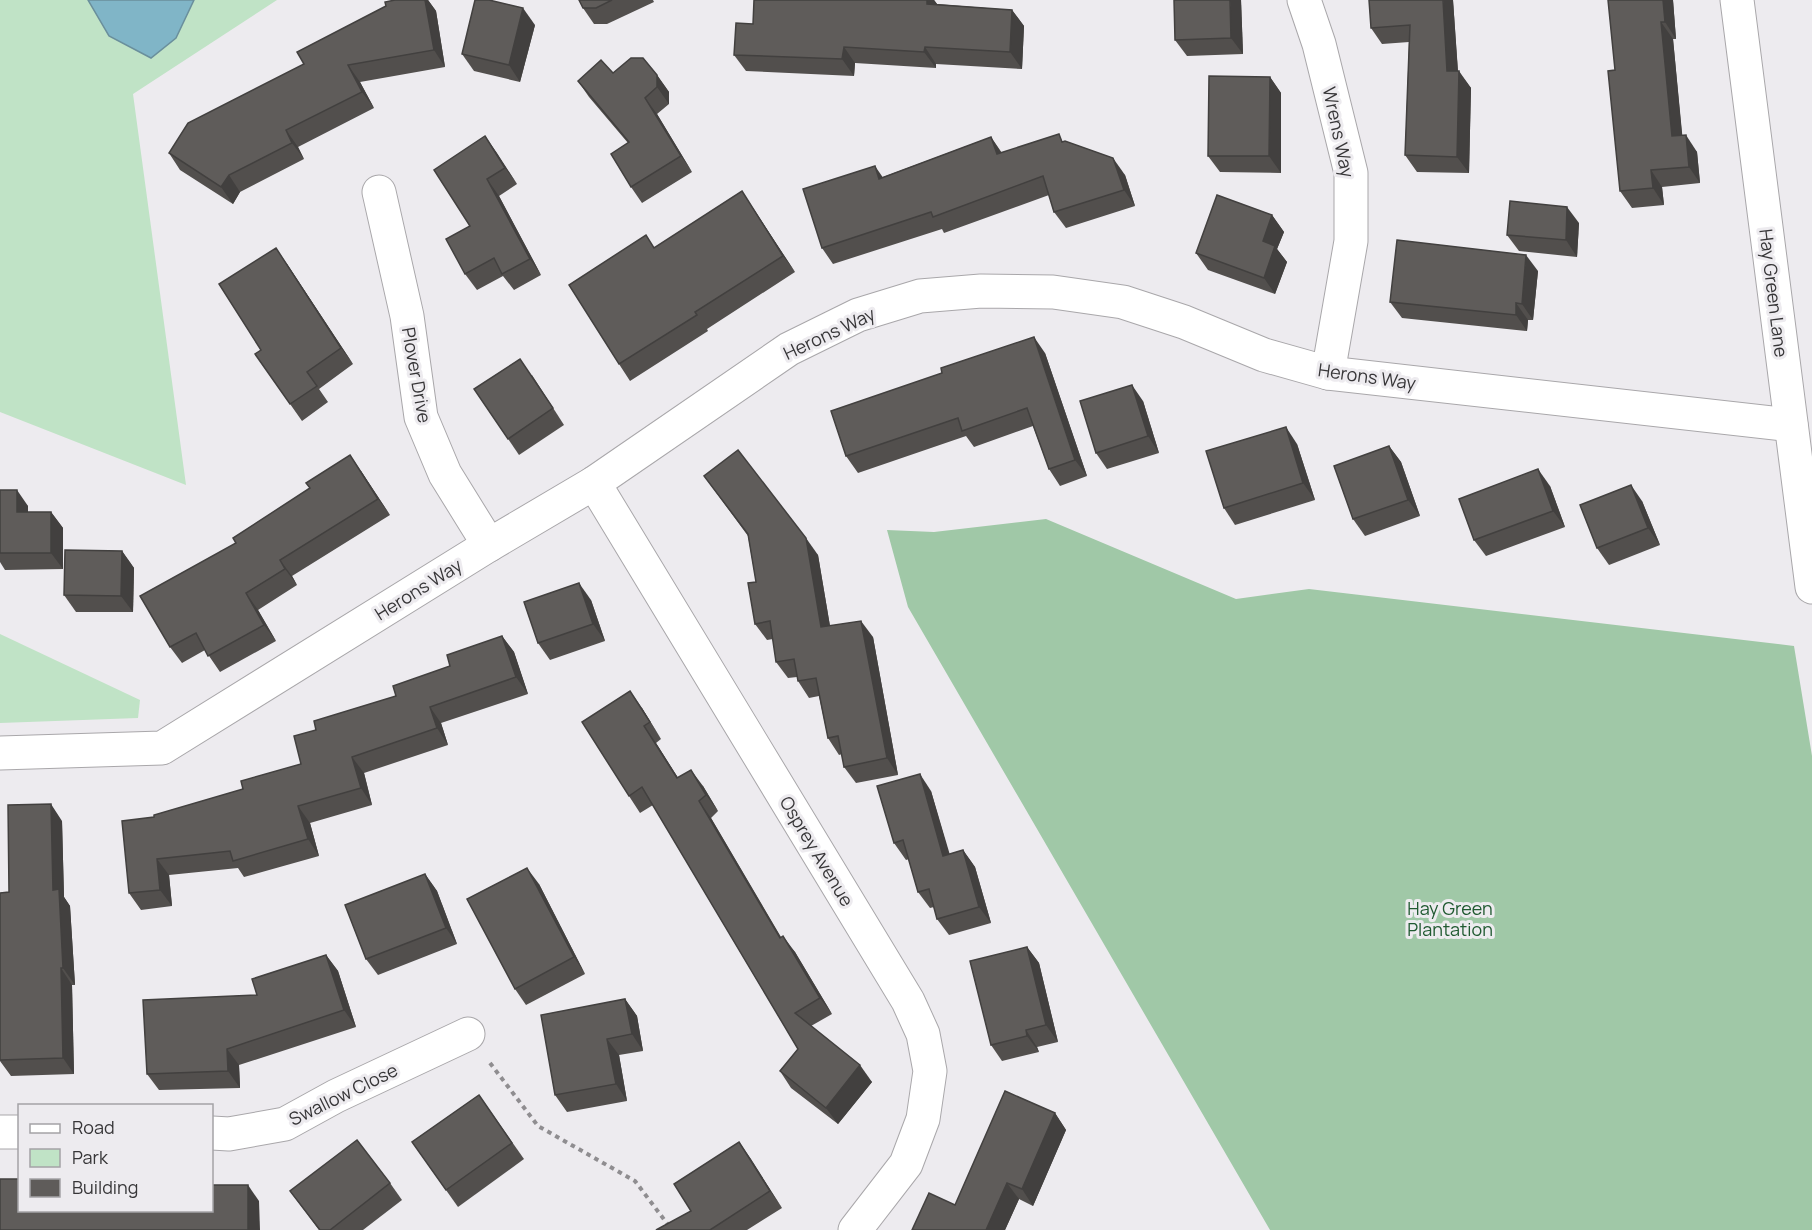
<svg xmlns="http://www.w3.org/2000/svg" width="1812" height="1230" viewBox="0 0 1812 1230" font-family="Manrope,sans-serif">
<rect width="100%" height="100%" fill="#edebef"/>
<g fill="#c0e3c6">
<polygon points="0,0 277,0 133,94 186,485 0,412"/>
<polygon points="0,634 140,700 138,718 0,723"/>
</g>
<polygon fill="#a0c8a7" points="1046,519 1236,599 1309,589 1794,646 1812,756 1812,1230 1270,1230 908,607 887,530 934,532"/>
<polygon fill="#80b5c7" stroke="#6a8f9c" stroke-width="1.5" points="88,0 194,0 176,38 151,58 109,36"/>
<g fill="none" stroke-linecap="round" stroke-linejoin="round">
<defs>
<g id="minor">
<polyline points="1304,0 1319,44 1351,173 1351,241 1328,373"/>
<polyline points="1737,0 1812,587"/>
<polyline points="379,192 407,316 421,417 445,474 489,545"/>
<polyline points="594,483 908,1001 923,1034 930,1071 923,1119 906,1164 855,1230"/>
<polyline points="0,753 162,748 489,545 594,483 789,349 858,315 920,296 981,291 1053,292 1123,302 1184,322 1264,355 1328,373 1791,425"/>
<polyline points="0,1132 20,1132"/>
<polyline points="212,1133 229,1134 285,1124 336,1096 468,1034"/>
</g>
</defs>
<use href="#minor" stroke="#a9a7aa" stroke-width="35"/>
<polyline stroke="#8f8d90" stroke-width="4" stroke-dasharray="4.5 4.5" stroke-linecap="butt" points="490,1063 538,1126 635,1181 672,1230"/>
<use href="#minor" stroke="#fff" stroke-width="33"/>
</g>
<g fill="#524f4d">
<polygon points="395,0 428,0 436,11 445,67 360,82 374,108 298,147 304,159 240,192 233,204 180,170 169,153 304,64"/>
<polygon points="579,0 653,0 654,2 607,24 594,24 583,8"/>
<polygon points="934,0 937,4 1012,10 1024,26 1022,69 936,64 936,68 855,63 854,76 746,71 734,55 753,24"/>
<polygon points="1241,0 1243,54 1187,56 1175,40"/>
<polygon points="1453,0 1458,71 1471,88 1469,173 1417,172 1405,155 1409,42 1382,44 1371,28"/>
<polygon points="1608,0 1673,0 1676,39 1673,39 1682,135 1697,152 1700,183 1662,187 1664,205 1632,208 1620,191 1615,70"/>
<polygon points="535,25 520,82 474,71 462,54"/>
<polygon points="613,73 657,75 669,92 669,104 657,114 692,172 642,203 631,187 628,143 589,97 578,81"/>
<polygon points="1270,77 1281,93 1281,173 1220,172 1208,156"/>
<polygon points="485,136 517,184 499,196 541,275 514,290 503,276 477,290 465,274 470,226"/>
<polygon points="991,137 1002,153 1064,141 1125,175 1135,206 1066,228 1054,212 1049,195 944,233 942,229 833,264 822,248 883,177"/>
<polygon points="753,208 795,272 707,329 708,331 630,381 619,364"/>
<polygon points="1272,215 1284,232 1277,249 1287,262 1275,294 1208,270 1196,253"/>
<polygon points="1579,223 1577,257 1519,251 1507,235"/>
<polygon points="287,264 353,364 319,389 328,402 302,421 255,354 261,350"/>
<polygon points="1538,271 1533,320 1528,320 1527,331 1402,318 1390,302"/>
<polygon points="1045,353 1087,476 1060,486 1049,469 1033,426 974,447 966,436 858,473 846,456"/>
<polygon points="532,375 564,425 519,455 474,389"/>
<polygon points="1143,401 1159,453 1107,469 1096,453"/>
<polygon points="1297,444 1315,500 1235,525 1224,508"/>
<polygon points="1389,446 1401,462 1420,516 1365,536 1353,519"/>
<polygon points="361,471 390,515 292,576 297,585 258,610 276,641 220,672 205,650 182,663 170,647 236,543"/>
<polygon points="704,476 818,555 830,626 873,637 898,775 856,783 844,767 842,754 839,755 828,738 819,696 809,698 798,681 797,677 788,678 776,662 773,639 767,640 755,624 756,582 748,536"/>
<polygon points="1550,486 1565,527 1486,556 1474,540"/>
<polygon points="0,490 28,506 28,512 51,512 63,528 63,569 5,570 0,562"/>
<polygon points="1642,501 1660,545 1609,565 1597,548"/>
<polygon points="122,551 134,568 133,612 76,612 64,595"/>
<polygon points="591,600 605,641 550,660 538,643"/>
<polygon points="502,636 514,652 528,694 441,723 448,745 364,773 372,805 310,823 319,856 244,877 238,868 169,875 172,906 141,910 129,893 154,817 243,789 301,764 316,730 396,696 450,666"/>
<polygon points="642,708 661,739 656,743 678,778 703,786 718,811 711,818 781,937 795,952 832,1014 811,1026 872,1082 838,1124 791,1088 780,1071 798,1049 653,805 640,813 629,796"/>
<polygon points="931,791 949,854 963,850 975,867 991,923 949,935 937,919 934,907 930,908 918,892 909,859 906,860 894,843"/>
<polygon points="62,821 64,897 70,906 75,985 72,985 74,1074 11,1076 0,1061 0,893 9,892"/>
<polygon points="425,874 437,891 457,944 378,975 366,959"/>
<polygon points="539,884 585,974 526,1005 515,989"/>
<polygon points="1027,947 1039,963 1058,1042 1037,1047 1039,1052 1002,1061 991,1045"/>
<polygon points="326,955 338,971 356,1027 239,1065 240,1088 159,1090 147,1074 257,995"/>
<polygon points="625,999 637,1016 643,1051 619,1055 627,1101 567,1112 555,1095"/>
<polygon points="479,1095 524,1159 458,1207 412,1142"/>
<polygon points="1055,1113 1066,1130 1033,1206 1019,1199 1005,1230 912,1230 955,1205"/>
<polygon points="739,1142 782,1208 747,1230 656,1230 691,1211"/>
<polygon points="390,1183 402,1200 363,1230 319,1230 290,1191"/>
</g>
<g fill="#42403f">
<polygon points="425,0 428,0 436,11 445,67 434,50"/>
<polygon points="927,0 934,0 940,8 927,4"/>
<polygon points="1230,0 1241,0 1243,54 1231,38"/>
<polygon points="1443,0 1453,0 1459,88 1447,71"/>
<polygon points="1663,0 1673,0 1676,39 1665,22"/>
<polygon points="523,8 535,25 520,82 509,65"/>
<polygon points="1012,10 1024,26 1022,69 1010,52"/>
<polygon points="1661,22 1673,39 1684,153 1672,136"/>
<polygon points="844,47 855,63 854,76 842,59"/>
<polygon points="925,47 936,64 936,68 924,52"/>
<polygon points="348,65 360,82 374,108 362,92"/>
<polygon points="1459,71 1471,88 1469,173 1457,157"/>
<polygon points="657,75 669,92 669,104 657,87"/>
<polygon points="1270,77 1281,93 1281,173 1269,156"/>
<polygon points="645,98 657,114 692,172 681,156"/>
<polygon points="286,130 298,147 304,159 292,143"/>
<polygon points="1686,135 1697,152 1700,183 1689,167"/>
<polygon points="485,136 497,153 517,184 505,168"/>
<polygon points="991,137 1002,154 997,154"/>
<polygon points="1113,158 1125,175 1135,206 1124,190"/>
<polygon points="875,166 886,182 879,179"/>
<polygon points="1651,170 1662,187 1664,205 1653,188"/>
<polygon points="229,175 240,192 233,204 221,187"/>
<polygon points="487,179 499,196 541,275 530,259"/>
<polygon points="742,191 753,208 795,272 783,256"/>
<polygon points="1567,207 1579,223 1577,257 1566,240"/>
<polygon points="1272,215 1284,232 1277,249 1287,262 1275,294 1264,278 1263,241"/>
<polygon points="276,248 287,264 353,364 341,348"/>
<polygon points="1526,255 1538,271 1533,320 1522,304"/>
<polygon points="1516,303 1528,320 1527,331 1516,315"/>
<polygon points="1034,337 1045,353 1087,476 1075,460"/>
<polygon points="1132,385 1143,401 1159,453 1148,436"/>
<polygon points="1286,427 1297,444 1315,500 1303,483"/>
<polygon points="1389,446 1401,462 1420,516 1408,500"/>
<polygon points="350,455 361,471 390,515 378,499"/>
<polygon points="1538,469 1550,486 1565,527 1553,511"/>
<polygon points="1631,485 1642,501 1660,545 1648,528"/>
<polygon points="17,490 28,506 28,528 17,512"/>
<polygon points="51,512 63,528 63,569 51,553"/>
<polygon points="806,538 818,555 833,644 821,627"/>
<polygon points="122,551 134,568 133,612 121,596"/>
<polygon points="280,560 292,576 297,585 285,569"/>
<polygon points="579,583 591,600 605,641 593,624"/>
<polygon points="246,593 258,610 276,641 264,625"/>
<polygon points="861,621 873,637 898,775 887,758"/>
<polygon points="502,636 514,652 528,694 516,677"/>
<polygon points="630,691 642,708 661,739 650,722"/>
<polygon points="430,707 441,723 448,745 437,728"/>
<polygon points="644,726 656,743 689,795 677,778"/>
<polygon points="352,757 364,773 372,805 361,788"/>
<polygon points="691,770 703,786 718,811 706,795"/>
<polygon points="920,774 931,791 955,872 943,856"/>
<polygon points="699,801 711,818 791,955 780,938"/>
<polygon points="51,804 62,821 64,897 70,906 75,985 63,968 53,890"/>
<polygon points="298,806 310,823 319,856 308,839"/>
<polygon points="963,850 975,867 991,923 979,907"/>
<polygon points="157,859 169,875 172,906 160,890"/>
<polygon points="527,868 539,884 585,974 574,957"/>
<polygon points="425,874 437,891 457,944 446,928"/>
<polygon points="783,936 795,952 832,1014 820,998"/>
<polygon points="1027,947 1039,963 1058,1042 1046,1025"/>
<polygon points="326,955 338,971 356,1027 344,1010"/>
<polygon points="61,968 72,985 74,1074 63,1058"/>
<polygon points="625,999 637,1016 643,1051 632,1034"/>
<polygon points="1026,1030 1037,1047 1039,1052 1027,1036"/>
<polygon points="607,1039 619,1055 627,1101 616,1084"/>
<polygon points="227,1049 239,1065 240,1088 228,1071"/>
<polygon points="860,1065 872,1082 838,1124 826,1108"/>
<polygon points="1055,1113 1066,1130 1033,1206 1022,1189"/>
<polygon points="739,1142 751,1159 782,1208 770,1191"/>
<polygon points="1007,1183 1019,1199 1005,1230 986,1230"/>
<polygon points="248,1185 259,1201 260,1230 248,1230"/>
</g>
<g fill="#5f5c5a" stroke="#42403f" stroke-width="1.5">
<polygon points="395,0 425,0 434,50 348,65 362,92 286,130 292,143 229,175 221,187 169,153 188,123 304,64 297,52 386,6 385,2"/>
<polygon points="475,0 489,0 523,8 509,65 462,54"/>
<polygon points="579,0 612,0 596,8 583,8"/>
<polygon points="754,0 927,0 927,4 1012,10 1010,52 925,47 924,52 844,47 842,59 734,55 736,23 753,24"/>
<polygon points="1174,0 1230,0 1231,38 1175,40"/>
<polygon points="1369,0 1443,0 1447,71 1459,71 1457,157 1405,155 1410,25 1371,28"/>
<polygon points="1608,0 1663,0 1665,22 1661,22 1672,136 1686,135 1689,167 1651,170 1653,188 1620,191 1608,71 1615,70"/>
<polygon points="631,58 643,58 657,75 657,87 645,98 681,156 631,187 611,154 629,142 578,81 601,60 613,73"/>
<polygon points="1209,76 1270,77 1269,156 1208,156"/>
<polygon points="1059,134 1062,142 1065,141 1113,158 1124,190 1054,212 1043,176 933,217 931,212 822,248 803,189 875,166 879,179 991,137 997,154"/>
<polygon points="485,136 505,168 487,179 530,259 502,274 494,258 465,274 446,239 470,226 434,170"/>
<polygon points="742,191 783,256 695,312 697,315 619,364 569,285 646,235 654,248"/>
<polygon points="1217,195 1272,215 1263,241 1275,246 1264,278 1196,253"/>
<polygon points="1510,201 1567,207 1566,240 1507,235"/>
<polygon points="1397,240 1526,255 1522,304 1516,303 1516,315 1390,302"/>
<polygon points="276,248 341,348 307,372 317,386 290,404 255,354 261,350 219,284"/>
<polygon points="1034,337 1075,460 1049,469 1027,408 962,431 958,418 846,456 831,411 942,373 941,368"/>
<polygon points="520,359 553,408 508,439 474,389"/>
<polygon points="1132,385 1148,436 1096,453 1080,401"/>
<polygon points="1286,427 1303,483 1224,508 1206,451"/>
<polygon points="1389,446 1408,500 1353,519 1334,466"/>
<polygon points="738,450 806,538 821,627 861,621 887,758 844,767 838,736 828,738 816,678 798,681 794,659 776,662 770,621 755,624 748,583 756,582 748,534 704,476"/>
<polygon points="350,455 378,499 280,560 285,569 246,593 264,625 208,656 196,633 170,647 140,596 236,543 233,538 310,488 306,483"/>
<polygon points="1538,469 1553,511 1474,540 1459,499"/>
<polygon points="1631,485 1648,528 1597,548 1580,505"/>
<polygon points="0,490 17,490 17,512 51,512 51,553 0,553"/>
<polygon points="65,550 122,551 121,596 64,595"/>
<polygon points="579,583 593,624 538,643 524,602"/>
<polygon points="502,636 516,677 430,707 437,728 352,757 361,788 298,806 308,839 233,861 230,851 157,859 160,890 129,893 122,821 154,817 154,815 243,789 241,781 301,764 294,736 316,730 314,721 396,696 393,686 450,666 447,655"/>
<polygon points="630,691 650,722 644,726 677,778 691,770 706,795 699,801 780,938 783,936 820,998 795,1013 860,1065 826,1108 780,1071 798,1049 642,787 629,796 582,722"/>
<polygon points="920,774 943,856 963,850 979,907 937,919 929,889 918,892 903,840 894,843 877,786"/>
<polygon points="51,804 53,890 59,889 63,968 61,968 63,1058 0,1060 0,893 9,892 8,805"/>
<polygon points="527,868 574,957 515,989 467,899"/>
<polygon points="425,874 446,928 366,959 345,905"/>
<polygon points="1027,947 1046,1025 1026,1030 1027,1036 991,1045 970,961"/>
<polygon points="326,955 344,1010 227,1049 228,1071 147,1074 143,1000 257,995 252,979"/>
<polygon points="625,999 632,1034 607,1039 616,1084 555,1095 541,1015"/>
<polygon points="1005,1091 1055,1113 1022,1189 1007,1183 986,1230 912,1230 929,1193 955,1205"/>
<polygon points="479,1095 512,1143 446,1190 412,1142"/>
<polygon points="357,1140 390,1183 330,1230 320,1230 290,1191"/>
<polygon points="739,1142 770,1191 710,1230 656,1230 691,1211 674,1184"/>
<polygon points="0,1179 20,1179 20,1210 212,1210 212,1185 248,1185 248,1230 0,1230"/>
</g>
<g text-anchor="middle" dominant-baseline="central" stroke-width="6" stroke-linejoin="round" paint-order="stroke">
<g font-size="18" fill="#373638" stroke="#edebef">
<text transform="translate(1339 132) rotate(78)">Wrens Way</text>
<text transform="translate(1774 293) rotate(83)">Hay Green Lane</text>
<text transform="translate(829 333) rotate(-25)">Herons Way</text>
<text transform="translate(417 375) rotate(80)">Plover Drive</text>
<text transform="translate(1367 376) rotate(8)">Herons Way</text>
<text transform="translate(418 589) rotate(-32)">Herons Way</text>
<text transform="translate(817 851) rotate(59)">Osprey Avenue</text>
<text transform="translate(343 1094) rotate(-26)">Swallow Close</text>
</g>
<g font-size="18" fill="#205a31" stroke="#edebef">
<text x="1450" y="908">Hay Green<tspan x="1450" dy="21">Plantation</tspan></text>
</g>
</g>
<rect x="18" y="1104" width="195" height="108" fill="#edebef" stroke="#a4a3a6" stroke-width="1.5"/>
<rect x="30" y="1124" width="30" height="9" fill="#ffffff" stroke="#a4a3a6" stroke-width="1.5"/>
<text x="72" y="1134" font-size="18" fill="#373638">Road</text>
<rect x="30" y="1149" width="30" height="18" fill="#c0e3c6" stroke="#a4a3a6" stroke-width="1.5"/>
<text x="72" y="1164" font-size="18" fill="#373638">Park</text>
<rect x="30" y="1179" width="30" height="18" fill="#5f5c5a" stroke="#a4a3a6" stroke-width="1.5"/>
<text x="72" y="1194" font-size="18" fill="#373638">Building</text>
</svg>
